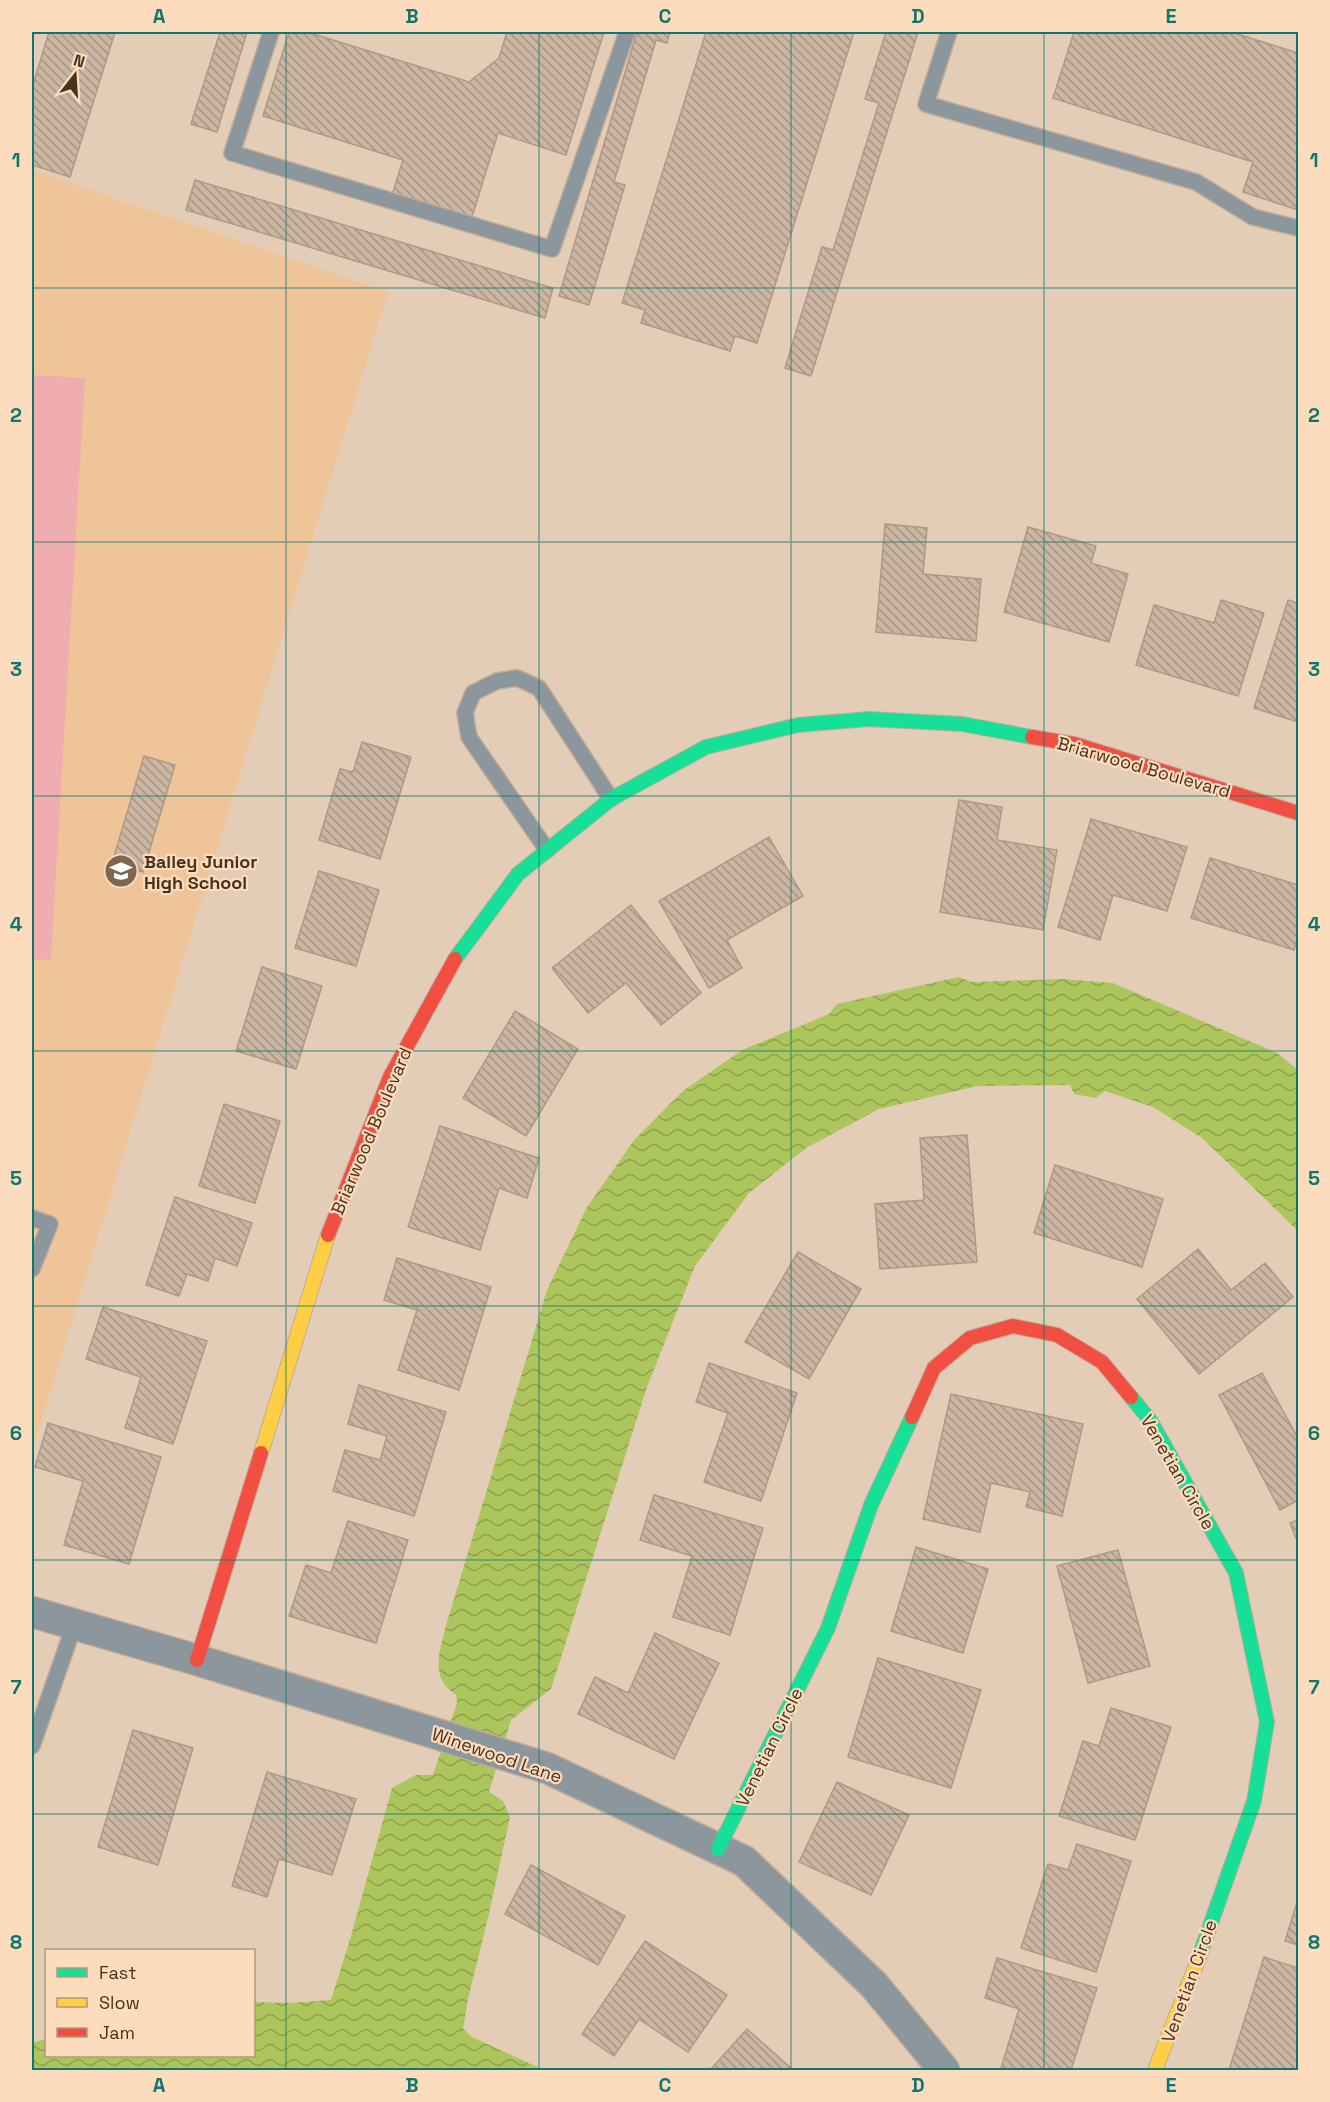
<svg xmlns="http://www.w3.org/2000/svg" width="1330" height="2102" viewBox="0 0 1330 2102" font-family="'Space Grotesk',sans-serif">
<defs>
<pattern id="water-waves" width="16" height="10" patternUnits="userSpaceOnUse" patternTransform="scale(1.5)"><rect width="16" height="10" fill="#adc55d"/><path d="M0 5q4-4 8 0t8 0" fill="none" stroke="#8fa14c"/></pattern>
<pattern id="building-back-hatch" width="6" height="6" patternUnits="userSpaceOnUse" patternTransform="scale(1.5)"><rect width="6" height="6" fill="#cab6a2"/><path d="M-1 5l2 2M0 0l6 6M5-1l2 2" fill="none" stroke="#a69583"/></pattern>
</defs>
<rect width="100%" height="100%" fill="#e4cdb7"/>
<polygon fill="#efc499" points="32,170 388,292 32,1451"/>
<polygon fill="#f0adaf" points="32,375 85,378 51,960 32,959"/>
<path fill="url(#water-waves)" d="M959,977L971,982L1061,979L1113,983L1277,1053L1298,1070V1231L1202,1138L1153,1107L1105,1091L1096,1098L1074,1094L1070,1085L977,1086L879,1109L806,1148L749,1193L695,1266L647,1387L551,1689L511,1720L489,1792L503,1801L510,1817L488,1918L468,1999L463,2029L472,2037L544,2070H32V2043L46,2039V2056H254V2002L289,2003L331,2000L351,1936L392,1788L416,1775H433L457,1703L456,1695C430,1677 439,1655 445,1629L547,1290L587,1207L635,1139L683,1091L742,1050L829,1014L837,1004Z"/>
<g fill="url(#building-back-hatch)" stroke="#ad9985" stroke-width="1.5">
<polygon points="49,32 115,32 70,177 32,165 32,88"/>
<polygon points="220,32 247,32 217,132 191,124"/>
<polygon points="289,32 307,32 469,82 499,58 507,32 604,32 566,155 498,133 471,220 392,195 403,160 263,116"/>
<polygon points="637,32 670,32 667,43 656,40 614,182 625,185 589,305 559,296"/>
<polygon points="706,32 854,32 757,343 735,336 730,351 641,323 645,310 622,303"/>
<polygon points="886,32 918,32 811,376 785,368 822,247 833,250 879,103 865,99"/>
<polygon points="1074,32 1231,32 1298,53 1298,210 1243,192 1253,162 1053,98"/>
<polygon points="195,180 553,288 545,318 186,210"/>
<polygon points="885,524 927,528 923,574 981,579 976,641 876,632"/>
<polygon points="1028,527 1096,546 1091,563 1128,574 1109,642 1004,612"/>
<polygon points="1221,600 1264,613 1238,696 1136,665 1154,605 1214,623"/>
<polygon points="1288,600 1298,603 1298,722 1254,708"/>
<polygon points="362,742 411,757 380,859 319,840 340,769 353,772"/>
<polygon points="144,756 175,765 143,872 112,863"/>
<polygon points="959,800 1002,807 997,840 1057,850 1043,930 940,912"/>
<polygon points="1091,819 1187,847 1167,911 1113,895 1100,940 1058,927"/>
<polygon points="769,837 803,896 727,940 742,968 709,988 659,901"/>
<polygon points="1210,858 1298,885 1298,936 1294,950 1191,918"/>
<polygon points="319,871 379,890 356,966 295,948"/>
<polygon points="631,905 701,993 661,1025 626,983 588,1013 552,968"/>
<polygon points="262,967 322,986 296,1069 236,1051"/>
<polygon points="515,1011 578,1049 526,1136 463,1098"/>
<polygon points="224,1104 280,1121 255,1203 199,1186"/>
<polygon points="440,1126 539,1158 527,1198 499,1188 480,1250 408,1227"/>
<polygon points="967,1135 977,1262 880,1269 875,1204 924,1200 920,1138"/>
<polygon points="1055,1165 1163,1199 1142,1267 1034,1233"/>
<polygon points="175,1197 252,1223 237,1266 215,1258 208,1281 187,1274 179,1296 146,1285"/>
<polygon points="1198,1249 1231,1290 1265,1263 1293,1297 1199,1374 1137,1299"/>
<polygon points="798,1252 861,1289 809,1379 745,1342"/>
<polygon points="397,1258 491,1287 459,1390 398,1370 417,1310 384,1300"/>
<polygon points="103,1307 207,1341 173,1444 125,1428 141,1377 86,1359"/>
<polygon points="709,1363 797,1393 761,1501 704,1482 728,1413 696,1402"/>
<polygon points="1262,1373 1298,1438 1298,1500 1280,1510 1219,1395"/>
<polygon points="359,1385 446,1412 414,1516 333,1491 345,1450 380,1460 387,1436 348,1424"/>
<polygon points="951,1394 1083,1424 1062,1516 1026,1507 1030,1492 991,1483 980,1532 923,1519"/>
<polygon points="48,1423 161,1457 129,1564 64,1545 83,1481 35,1467"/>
<polygon points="654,1495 763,1528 730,1635 673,1617 692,1556 640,1540"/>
<polygon points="1298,1520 1298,1543 1290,1523"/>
<polygon points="348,1521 408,1540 376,1643 289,1616 306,1565 331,1573"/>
<polygon points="916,1547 988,1569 963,1653 891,1631"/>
<polygon points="1118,1550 1150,1666 1088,1683 1057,1566"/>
<polygon points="655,1633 719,1663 674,1759 578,1714 595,1677 628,1693"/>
<polygon points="878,1658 981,1690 951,1788 848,1757"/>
<polygon points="1111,1708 1171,1727 1135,1840 1059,1816 1083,1741 1099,1746"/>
<polygon points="133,1730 193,1748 158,1865 98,1847"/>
<polygon points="267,1772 356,1799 332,1875 279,1859 267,1897 232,1886"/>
<polygon points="837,1782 909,1815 871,1895 799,1862"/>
<polygon points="1077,1844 1131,1861 1096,1972 1021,1948 1048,1864 1068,1870"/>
<polygon points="531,1865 625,1916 598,1965 505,1914"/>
<polygon points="1298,1899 1298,1945 1285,1941"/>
<polygon points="645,1941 727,1995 688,2052 639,2019 614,2056 582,2034"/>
<polygon points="1264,1957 1298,1968 1298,2070 1229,2070"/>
<polygon points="997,1958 1097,1988 1071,2070 1008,2070 1001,2068 1019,2009 985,1998"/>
<polygon points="747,2029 793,2070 710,2070"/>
</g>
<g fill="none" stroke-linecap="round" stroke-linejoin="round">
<defs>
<g id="lane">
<polyline points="271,32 232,153 552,249 627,32"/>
<polyline points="949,32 926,104 1196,182 1253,217 1298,228"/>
<polyline points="547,850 469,737 465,713 473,693 497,681 517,678 539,688 611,799"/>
<polyline points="32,1218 50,1224 32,1269"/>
<polyline points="32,1746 75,1623"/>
</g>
<polyline id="street" points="32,1612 197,1660 547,1768 744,1861 874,1985 944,2070"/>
<g id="fast">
<polyline points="455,959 518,874 611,799 706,747 798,725 869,719 962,724 1032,737"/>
<polyline points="1131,1397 1150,1420 1236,1573 1267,1722 1254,1801 1198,1960"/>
<polyline points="718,1849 828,1628 871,1505 912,1417"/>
</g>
<g id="slow">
<polyline points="261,1453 328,1235"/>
<polyline points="1155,2070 1198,1960"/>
</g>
<g id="jam">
<polyline points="1032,737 1074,744 1298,813"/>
<polyline points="328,1235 390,1077 455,959"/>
<polyline points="912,1417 934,1368 970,1338 1013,1326 1057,1335 1102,1362 1131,1397"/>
<polyline points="197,1660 261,1453"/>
</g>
</defs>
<use href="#lane" stroke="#beab98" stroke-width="18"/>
<use href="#street" stroke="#beab98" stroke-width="33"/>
<use href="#fast" stroke="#beab98" stroke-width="16"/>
<use href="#slow" stroke="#beab98" stroke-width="16"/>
<use href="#jam" stroke="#beab98" stroke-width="16"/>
<use href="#lane" stroke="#8c969d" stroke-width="15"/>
<use href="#street" stroke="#8c969d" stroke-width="30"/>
<use href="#fast" stroke="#16e098" stroke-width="14"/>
<use href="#slow" stroke="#ffcf43" stroke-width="14"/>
<use href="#jam" stroke="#f24e42" stroke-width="14"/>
</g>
<path fill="none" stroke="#0f766e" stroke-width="1.5" stroke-opacity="0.55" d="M286,32V2070M539,32V2070M791,32V2070M1044,32V2070M32,288H1298M32,542H1298M32,796H1298M32,1051H1298M32,1306H1298M32,1560H1298M32,1814H1298"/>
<defs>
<symbol id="school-disc" viewBox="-11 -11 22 22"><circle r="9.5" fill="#7e6852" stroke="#fddcbd"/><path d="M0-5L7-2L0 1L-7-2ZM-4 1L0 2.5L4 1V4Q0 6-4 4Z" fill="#fff"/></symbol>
</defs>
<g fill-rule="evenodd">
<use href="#school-disc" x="102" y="852" width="38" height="38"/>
</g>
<g text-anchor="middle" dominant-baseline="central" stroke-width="4.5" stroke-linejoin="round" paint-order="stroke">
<g font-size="18" fill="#47321c" stroke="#fddcbd">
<text transform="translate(1144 767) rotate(16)">Briarwood Boulevard</text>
<text transform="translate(371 1131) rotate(-67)">Briarwood Boulevard</text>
<text transform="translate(1178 1472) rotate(60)">Venetian Circle</text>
<text transform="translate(769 1747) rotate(-64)">Venetian Circle</text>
<text transform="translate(497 1755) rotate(19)">Winewood Lane</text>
<text transform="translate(1189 1981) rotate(-70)">Venetian Circle</text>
</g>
<g font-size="18" font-weight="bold" fill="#47321c" stroke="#fddcbd" text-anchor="start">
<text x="144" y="861">Bailey Junior<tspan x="144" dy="21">High School</tspan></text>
</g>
</g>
<rect width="1330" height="2102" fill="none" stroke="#fddcbd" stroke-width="66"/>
<rect x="45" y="1949" width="210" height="108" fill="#fddcbd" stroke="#b4987d" stroke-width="1.5"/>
<rect x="57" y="1968" width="30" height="9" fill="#16e098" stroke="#b4987d" stroke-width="1.5"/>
<text x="99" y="1979" font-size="18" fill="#47321c">Fast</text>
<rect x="57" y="1998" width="30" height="9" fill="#ffcf43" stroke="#b4987d" stroke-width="1.5"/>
<text x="99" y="2009" font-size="18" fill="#47321c">Slow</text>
<rect x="57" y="2028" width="30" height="9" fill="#f24e42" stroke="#b4987d" stroke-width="1.5"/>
<text x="99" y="2039" font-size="18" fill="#47321c">Jam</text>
<g transform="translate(75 75) rotate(17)" stroke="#fddcbd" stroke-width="4.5" paint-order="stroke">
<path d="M0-4.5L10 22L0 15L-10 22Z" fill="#47321c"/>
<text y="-9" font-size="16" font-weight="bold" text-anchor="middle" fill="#47321c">N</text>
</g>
<rect x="33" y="33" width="1264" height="2036" fill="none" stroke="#0f766e" stroke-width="2"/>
<g font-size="20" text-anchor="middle" font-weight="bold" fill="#0f766e">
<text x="159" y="23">A</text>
<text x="412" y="23">B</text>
<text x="665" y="23">C</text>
<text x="918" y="23">D</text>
<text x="1171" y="23">E</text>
<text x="16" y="167">1</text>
<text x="1314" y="167">1</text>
<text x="16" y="422">2</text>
<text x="1314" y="422">2</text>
<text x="16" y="676">3</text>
<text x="1314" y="676">3</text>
<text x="16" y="931">4</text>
<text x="1314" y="931">4</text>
<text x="16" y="1185">5</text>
<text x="1314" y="1185">5</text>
<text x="16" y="1440">6</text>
<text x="1314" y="1440">6</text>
<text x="16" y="1694">7</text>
<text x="1314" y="1694">7</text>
<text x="16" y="1949">8</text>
<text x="1314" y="1949">8</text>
<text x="159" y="2092">A</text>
<text x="412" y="2092">B</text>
<text x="665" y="2092">C</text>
<text x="918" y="2092">D</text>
<text x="1171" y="2092">E</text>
</g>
</svg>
